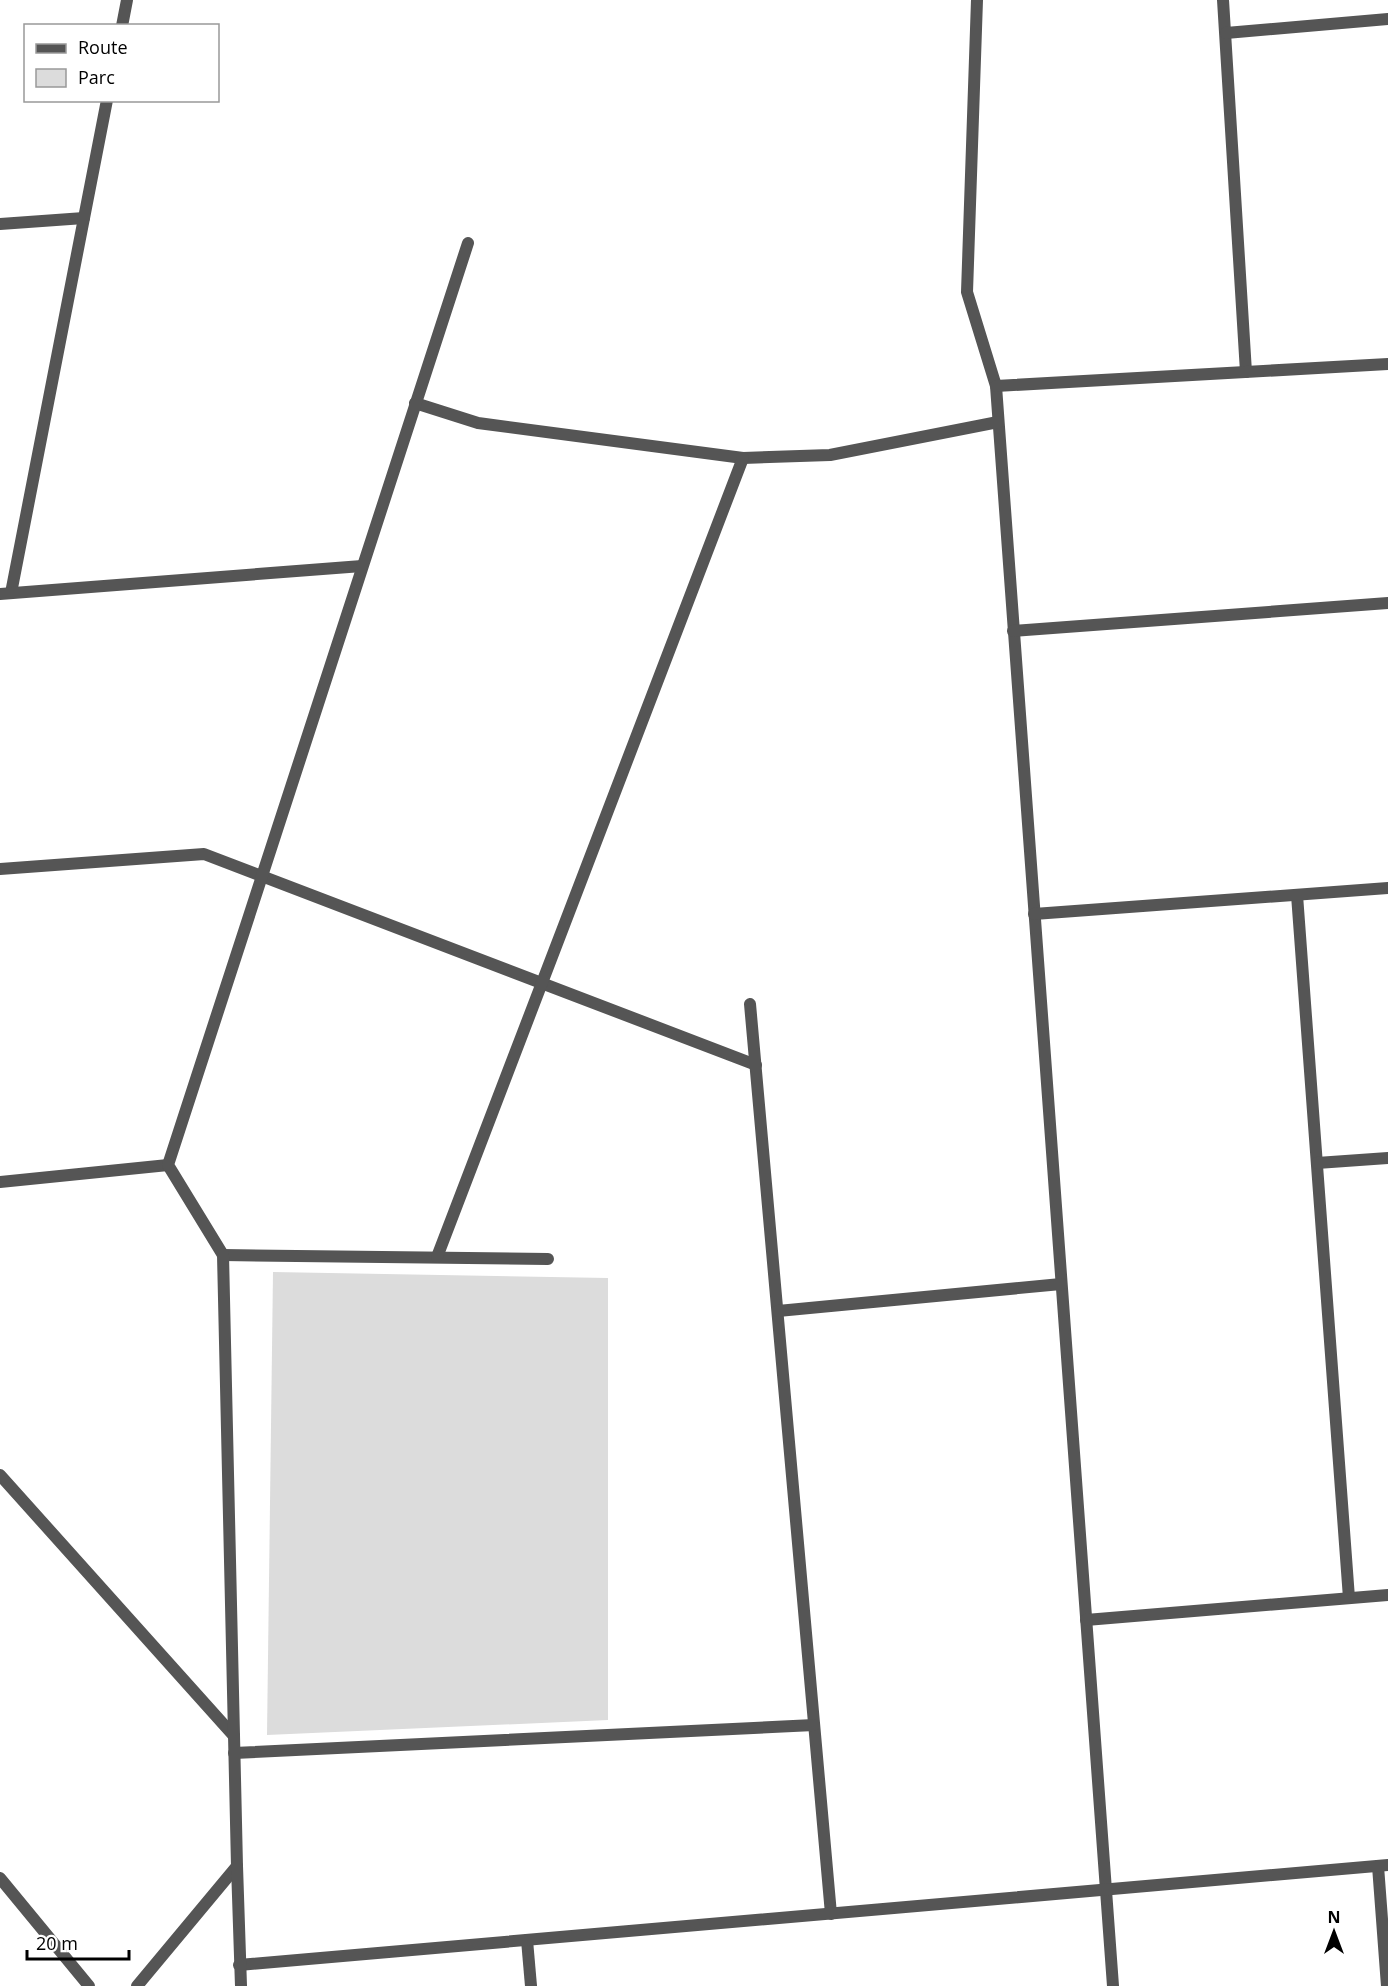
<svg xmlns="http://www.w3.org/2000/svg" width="1388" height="1986" viewBox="0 0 1388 1986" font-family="'Open Sans',sans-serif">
<rect width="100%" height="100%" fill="#fff"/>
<polygon fill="#dcdcdc" points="273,1272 608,1278 608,1720 267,1735"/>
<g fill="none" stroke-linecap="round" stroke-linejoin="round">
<g stroke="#555" stroke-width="12">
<polyline points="977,0 967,292 996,386 1113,1986"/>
<polyline points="1223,0 1246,372"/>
<polyline points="122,26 127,0"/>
<polyline points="1226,33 1388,19"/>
<polyline points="0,224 84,218"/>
<polyline points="996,386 1388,364"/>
<polyline points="415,403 478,423 743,458 830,455 998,422"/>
<polyline points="11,593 107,100"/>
<polyline points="0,594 362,566"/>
<polyline points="1013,631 1388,603"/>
<polyline points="0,869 204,854 756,1065"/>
<polyline points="1297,895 1349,1598"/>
<polyline points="1034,914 1388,888"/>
<polyline points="750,1004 831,1914"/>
<polyline points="1317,1163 1388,1158"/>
<polyline points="0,1182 168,1165"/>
<polyline points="223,1255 548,1259"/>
<polyline points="437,1257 743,458"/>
<polyline points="778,1311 1061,1284"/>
<polyline points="0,1475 234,1736"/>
<polyline points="1086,1620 1388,1595"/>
<polyline points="234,1753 814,1725"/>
<polyline points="1378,1866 1387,1986"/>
<polyline points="0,1878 89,1986"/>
<polyline points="527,1940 531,1986"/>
<polyline points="239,1965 1388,1865"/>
<polyline points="137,1986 237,1866"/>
<polyline points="241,1986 237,1866 223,1255 168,1165 468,243"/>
</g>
</g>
<rect x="24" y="24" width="195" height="78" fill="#ffffff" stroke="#999999" stroke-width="1.5"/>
<rect x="36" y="44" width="30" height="9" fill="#555555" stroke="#999999" stroke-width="1.5"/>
<text x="78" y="54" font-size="18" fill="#000000">Route</text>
<rect x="36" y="69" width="30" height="18" fill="#dcdcdc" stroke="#999999" stroke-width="1.5"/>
<text x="78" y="84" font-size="18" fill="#000000">Parc</text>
<g transform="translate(1334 1932)" stroke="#ffffff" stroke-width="4.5" paint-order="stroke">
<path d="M0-4.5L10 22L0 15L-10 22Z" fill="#000000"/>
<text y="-9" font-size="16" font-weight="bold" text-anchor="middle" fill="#000000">N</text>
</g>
<path d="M27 1950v9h102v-9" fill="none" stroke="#000000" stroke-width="3"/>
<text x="36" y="1950" font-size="18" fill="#000000" stroke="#ffffff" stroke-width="4.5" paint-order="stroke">20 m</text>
</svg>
